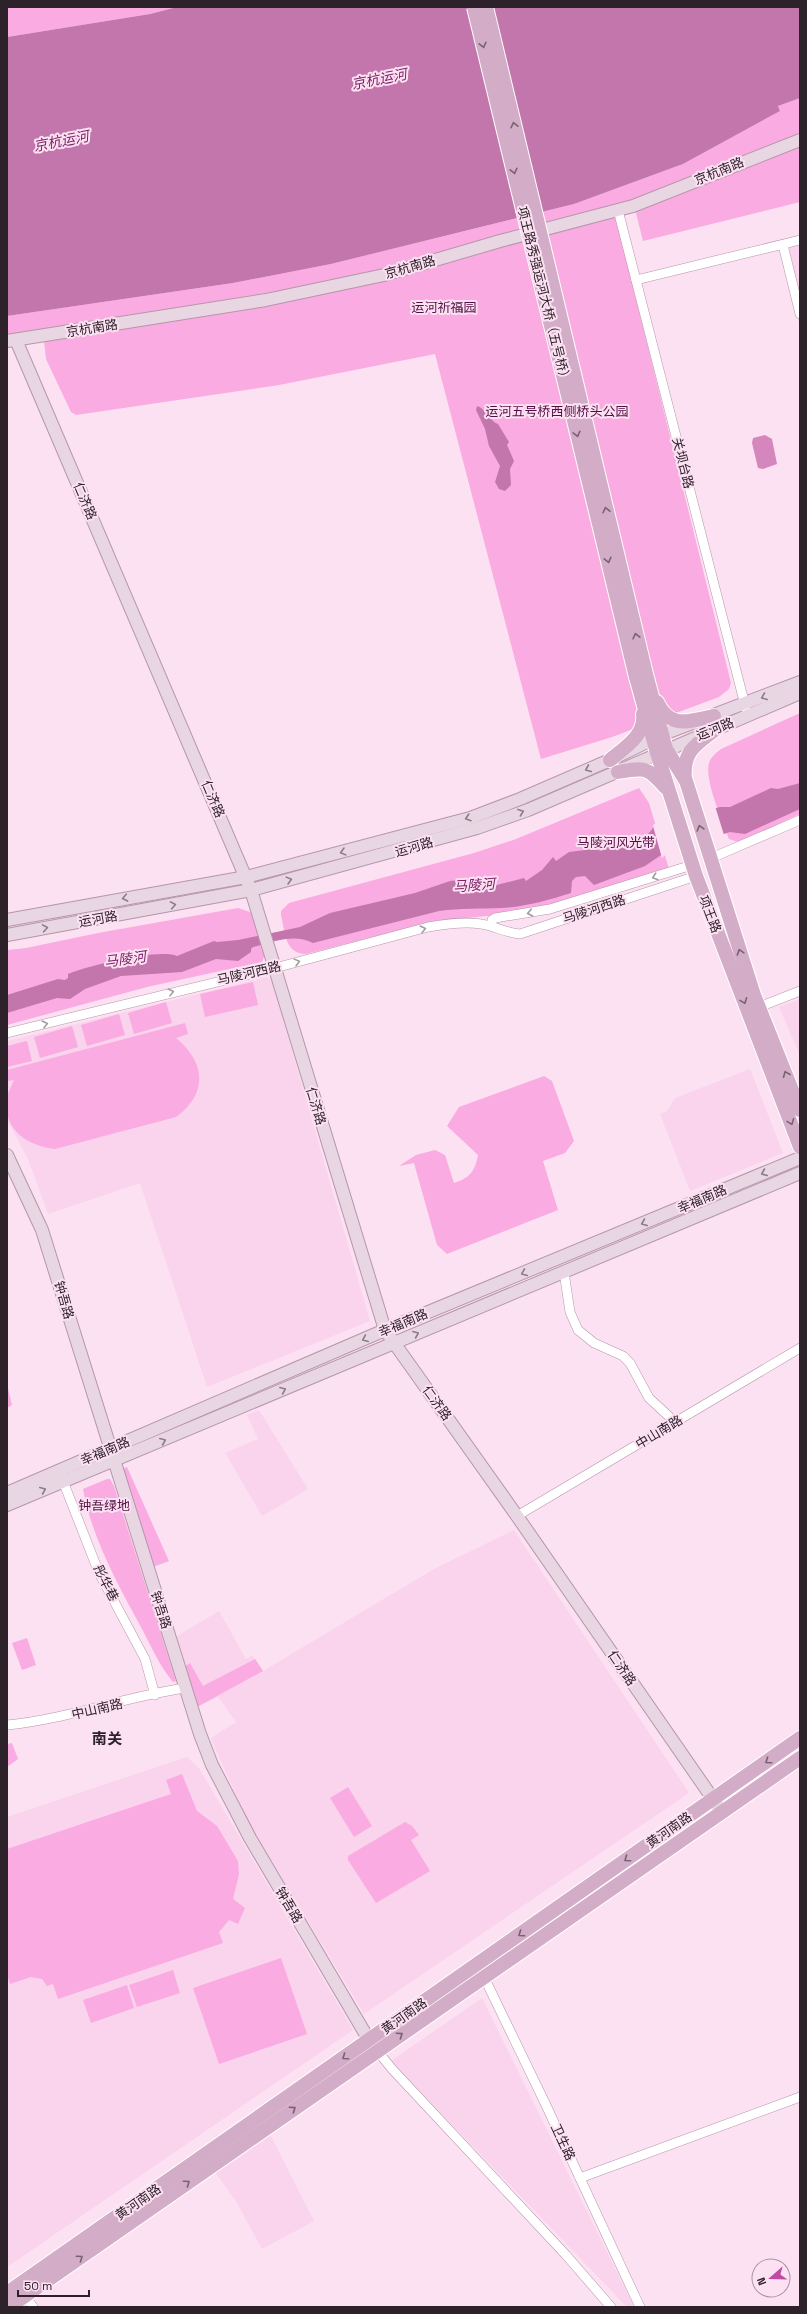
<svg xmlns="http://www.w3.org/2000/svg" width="807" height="2314" viewBox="0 0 807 2314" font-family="'Space Grotesk','Noto Sans SC',sans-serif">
<rect width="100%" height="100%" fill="#fce1f2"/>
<g fill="#fad3ed">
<polygon points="800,245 800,328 781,249"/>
<polygon points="267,977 272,981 370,1321 207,1387 140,1183 48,1214 28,1159 7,1120 7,1041"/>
<polygon points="800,999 800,1055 779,1007"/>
<polygon points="750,1069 783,1153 690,1191 660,1114 667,1111 675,1098"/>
<polygon points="259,1410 308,1489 262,1516 225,1453 258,1439 247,1415"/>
<polygon points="514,1530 689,1793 364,2014 249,1823 214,1746 211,1738 236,1722 218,1697 197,1707 174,1638 219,1611 246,1659 252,1655 263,1671 434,1569"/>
<polygon points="187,1757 199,1768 353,2030 7,2267 7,1817"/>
<polygon points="482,1998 633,2305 627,2307 391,2061"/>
<polygon points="270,2134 314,2221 262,2249 237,2203 215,2172"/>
</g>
<g fill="#faabe1">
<polygon points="7,7 177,7 150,14 7,37"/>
<polygon points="800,98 800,202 643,241 636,213 639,207 629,201 370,273 325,283 7,337 7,316 233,283 331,264 574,204 683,164 780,111 778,106"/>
<polygon points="610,216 616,218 731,683 729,689 719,697 612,737 541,759 435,354 279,385 76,415 71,412 46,359 44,341 220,312"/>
<path d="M800,713V814L738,842L729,839C723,822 704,780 709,763C711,757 716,753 721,749Z"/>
<path d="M639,788L649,803L669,869L550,906L518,913L435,921L306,954C285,954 285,932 281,915V911L289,903L474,853L516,839Z"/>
<polygon points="238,908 250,912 254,917 265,954 262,962 147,987 7,1025 7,950 26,948 98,933"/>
<polygon points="253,982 258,1005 205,1017 200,994"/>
<polygon points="166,1002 172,1023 134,1034 128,1013"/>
<polygon points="119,1014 125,1035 87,1046 81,1025"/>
<path d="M185,1023L188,1034L176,1038C205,1062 209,1093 176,1117L55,1149C27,1146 2,1129 7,1097C8,1091 12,1086 14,1080L8,1081L7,1070Z"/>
<polygon points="72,1026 78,1047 40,1058 34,1037"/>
<polygon points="27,1041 32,1061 7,1067 7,1046"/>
<path d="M544,1076L552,1081L574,1141L565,1153L543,1161L558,1210L447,1254L437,1245L414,1163L399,1166L416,1155L435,1150L445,1155L454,1183C470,1178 475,1171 478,1155L447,1126L459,1107Z"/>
<polygon points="7,1384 12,1405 7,1408"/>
<polygon points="127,1467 169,1561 150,1568 119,1470"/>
<path d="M107,1479H110L114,1486L176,1681L173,1682C159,1665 151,1646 141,1627C117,1583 92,1538 83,1489Z"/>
<polygon points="27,1638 36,1665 22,1670 12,1643"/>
<polygon points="255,1659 263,1671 197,1707 184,1667 190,1663 203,1686"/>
<polygon points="12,1743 18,1759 7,1767 7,1744"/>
<polygon points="182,1774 197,1811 217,1826 238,1861 239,1874 233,1899 245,1908 238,1924 229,1920 219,1932 223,1943 58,1999 53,1984 47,1986 42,1979 31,1977 10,1984 7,1974 7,1849 171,1794 166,1780"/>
<polygon points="348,1787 372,1826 354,1837 330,1798"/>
<polygon points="405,1822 412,1826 419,1835 411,1840 430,1871 376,1903 348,1860 348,1856"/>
<polygon points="281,1958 307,2034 219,2064 193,1988"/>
<polygon points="173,1970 180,1993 137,2007 129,1985"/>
<polygon points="127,1985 134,2008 91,2023 83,2000"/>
</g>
<polygon fill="#d586bd" points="765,435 772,439 777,464 763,469 758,468 752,443 753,438"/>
<g fill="#c376ac">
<polygon points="177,7 800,7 800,98 778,106 780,111 683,164 574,204 331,264 233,283 7,316 7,37 150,14"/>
<path d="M477,406C487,409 489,421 498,424L509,442L507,445L514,461L510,469L511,485L505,491L499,489L495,482L500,466L489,446L485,429L476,410Z"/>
<path d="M800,783V809L745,834L730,832L664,853L645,866L594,885L585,876L576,877L572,881L571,893C549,900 525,907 501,908C480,909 460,908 439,911L313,943C294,933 273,942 253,947L251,949V952L238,961L216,959L182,972L121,976L85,989L70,999L57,998L7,1013V995L58,979L65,980L68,978V974C87,966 159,948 177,956L214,941L217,942L238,940L300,927L330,913L415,893L450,881L471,879L493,886L524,878L526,881L542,870L553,857L556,861L569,852L585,850L586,847L602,851L604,846L627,848V844C640,840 648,837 655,825L720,807H730L771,788L778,789Z"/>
</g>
<polygon fill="#fce1f2" points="715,806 724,835 665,855 662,858 653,826 654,824"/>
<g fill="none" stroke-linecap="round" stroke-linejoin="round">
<defs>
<g id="street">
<polyline points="618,210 746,709"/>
<polyline points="783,245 800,314"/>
<polyline points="636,280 800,240"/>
<polyline points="709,859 800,820"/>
<polyline points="492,926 492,920 495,918 550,909 692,865"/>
<polyline points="759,1007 800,991"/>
<path d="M7,1033L275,968L428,927C445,924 464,921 481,924C495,926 506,933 520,934L696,876"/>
<polyline points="564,1272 570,1312 578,1330 594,1343 623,1356 630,1363 649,1398 675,1422"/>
<polyline points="61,1476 99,1573 145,1659 155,1695"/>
<polyline points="517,1516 800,1348"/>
<path d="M7,1725C69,1719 126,1696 186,1688"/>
<polyline points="484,1977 545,2103 640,2307"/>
<polyline points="375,2048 392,2069 566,2255 611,2307"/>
<polyline points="580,2178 800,2097"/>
<polyline points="25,2296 33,2307"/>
</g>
<g id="secondary">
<polyline points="16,340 251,890 385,1330 517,1516 722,1812"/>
<polyline points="7,341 266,300 384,275 500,241 633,206 800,140"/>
<polyline points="7,920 246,877 470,818 520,799 610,760 661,735 800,682"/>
<polyline points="7,935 251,890 477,828 528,810 800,693"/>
<polyline points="7,1155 42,1230 200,1734 212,1765 250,1838 369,2040"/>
<polyline points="7,1493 385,1330 800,1158"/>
<polyline points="7,1505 800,1173"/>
</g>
<g id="primary">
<polyline points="646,674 666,749 686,781 754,995 800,1110"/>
<polyline points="636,677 657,753 696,876 800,1147"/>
<path d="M657,702C670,730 689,721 714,716"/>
<path d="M610,760C624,748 646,735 643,714"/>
<path d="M618,772C644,767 648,767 665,787"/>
<path d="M685,779C682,750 698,743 719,727"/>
<polyline points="7,2293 800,1738"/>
<polyline points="9,2307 800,1758"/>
</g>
</defs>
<use href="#street" stroke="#b596aa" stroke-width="10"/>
<use href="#secondary" stroke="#b596aa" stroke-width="14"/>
<use href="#primary" stroke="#fff" stroke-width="16"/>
<use href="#street" stroke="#fff" stroke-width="9"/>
<use href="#secondary" stroke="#e9d6e3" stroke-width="12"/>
<use href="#primary" stroke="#d3adc7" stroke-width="14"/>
<defs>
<g id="primary-bridge">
<polyline points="474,7 636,677"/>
<polyline points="486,7 646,674"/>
</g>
</defs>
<use href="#primary-bridge" stroke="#fff" stroke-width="16" stroke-linecap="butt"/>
<use href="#primary-bridge" stroke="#d3adc7" stroke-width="14"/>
</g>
<defs><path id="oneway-chevron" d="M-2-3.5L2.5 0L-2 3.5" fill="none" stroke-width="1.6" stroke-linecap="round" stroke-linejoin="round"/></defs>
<g stroke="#786171">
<use href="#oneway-chevron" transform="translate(483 45) rotate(76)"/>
<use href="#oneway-chevron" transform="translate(514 125) rotate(-103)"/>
<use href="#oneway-chevron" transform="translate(514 171) rotate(76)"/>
<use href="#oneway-chevron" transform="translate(577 434) rotate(76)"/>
<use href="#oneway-chevron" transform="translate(606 510) rotate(-103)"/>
<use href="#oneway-chevron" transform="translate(608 560) rotate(76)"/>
<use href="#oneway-chevron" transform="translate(636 636) rotate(-103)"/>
<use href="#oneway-chevron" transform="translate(700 828) rotate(-107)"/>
<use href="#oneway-chevron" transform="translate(740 952) rotate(-108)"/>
<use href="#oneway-chevron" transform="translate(744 1001) rotate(69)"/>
<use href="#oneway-chevron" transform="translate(786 1074) rotate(-112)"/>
<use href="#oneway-chevron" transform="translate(791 1122) rotate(69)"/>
<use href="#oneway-chevron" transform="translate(768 1761) rotate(145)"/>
<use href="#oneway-chevron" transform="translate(627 1859) rotate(145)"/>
<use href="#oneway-chevron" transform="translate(521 1934) rotate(145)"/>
<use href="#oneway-chevron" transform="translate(400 2035) rotate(-34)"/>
<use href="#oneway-chevron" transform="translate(345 2057) rotate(145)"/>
<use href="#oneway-chevron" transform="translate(293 2109) rotate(-34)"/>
<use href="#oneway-chevron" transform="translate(187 2183) rotate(-35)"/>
<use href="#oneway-chevron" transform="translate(80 2258) rotate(-35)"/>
</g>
<g stroke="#8c7c86">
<use href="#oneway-chevron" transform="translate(764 697) rotate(158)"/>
<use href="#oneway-chevron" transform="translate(588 769) rotate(157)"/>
<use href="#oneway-chevron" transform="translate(521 812) rotate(-20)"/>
<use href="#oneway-chevron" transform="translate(468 818) rotate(162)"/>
<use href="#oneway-chevron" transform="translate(343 852) rotate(165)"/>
<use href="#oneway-chevron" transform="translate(289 880) rotate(-15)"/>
<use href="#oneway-chevron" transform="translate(125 898) rotate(169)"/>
<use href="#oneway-chevron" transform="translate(173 905) rotate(-10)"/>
<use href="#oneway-chevron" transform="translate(45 928) rotate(-10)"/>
<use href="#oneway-chevron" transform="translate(764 1173) rotate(157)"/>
<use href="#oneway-chevron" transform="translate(644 1223) rotate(157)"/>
<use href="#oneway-chevron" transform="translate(524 1273) rotate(157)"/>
<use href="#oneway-chevron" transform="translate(416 1334) rotate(-23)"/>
<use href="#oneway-chevron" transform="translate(365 1339) rotate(157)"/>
<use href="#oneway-chevron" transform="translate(283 1390) rotate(-23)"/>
<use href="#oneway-chevron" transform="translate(163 1441) rotate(-23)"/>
<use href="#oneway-chevron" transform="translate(43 1490) rotate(-23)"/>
</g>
<g stroke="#a19c9f">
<use href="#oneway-chevron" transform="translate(655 877) rotate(162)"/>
<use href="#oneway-chevron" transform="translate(530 913) rotate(169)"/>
<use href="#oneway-chevron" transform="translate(423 929) rotate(-14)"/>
<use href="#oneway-chevron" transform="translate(297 962) rotate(-15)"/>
<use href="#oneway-chevron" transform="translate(171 992) rotate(-14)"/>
<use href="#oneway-chevron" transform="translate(45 1024) rotate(-14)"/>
</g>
<g text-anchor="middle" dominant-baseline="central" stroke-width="4" stroke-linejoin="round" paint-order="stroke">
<g font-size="13" fill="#2e222a" stroke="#fce1f2">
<text transform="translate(719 171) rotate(-22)">京杭南路</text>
<text transform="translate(410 267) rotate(-16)">京杭南路</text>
<text transform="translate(544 295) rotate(76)">项王路秀强运河大桥（五号桥）</text>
<text transform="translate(92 328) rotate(-9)">京杭南路</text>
<text transform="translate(683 463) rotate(76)">关坝台路</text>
<text transform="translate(85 501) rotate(67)">仁济路</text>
<text transform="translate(715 729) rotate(-22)">运河路</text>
<text transform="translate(213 799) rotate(67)">仁济路</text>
<text transform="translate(414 847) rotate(-16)">运河路</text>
<text transform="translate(594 909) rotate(-18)">马陵河西路</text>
<text transform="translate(710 914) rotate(69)">项王路</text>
<text transform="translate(98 919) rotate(-10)">运河路</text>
<text transform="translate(249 973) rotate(-13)">马陵河西路</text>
<text transform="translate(316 1106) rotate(73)">仁济路</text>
<text transform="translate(702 1199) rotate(-23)">幸福南路</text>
<text transform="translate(64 1300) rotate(74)">钟吾路</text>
<text transform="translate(403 1323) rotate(-23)">幸福南路</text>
<text transform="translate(437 1403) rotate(54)">仁济路</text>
<text transform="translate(659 1432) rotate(-31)">中山南路</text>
<text transform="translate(105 1451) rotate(-23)">幸福南路</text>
<text transform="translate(106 1583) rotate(63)">彤华巷</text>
<text transform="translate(161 1610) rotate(72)">钟吾路</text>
<text transform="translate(622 1668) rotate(56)">仁济路</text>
<text transform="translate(97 1709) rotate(-13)">中山南路</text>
<text transform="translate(669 1830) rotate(-35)">黄河南路</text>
<text transform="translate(289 1905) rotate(59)">钟吾路</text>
<text transform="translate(404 2016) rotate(-35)">黄河南路</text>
<text transform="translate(563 2142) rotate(65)">卫生路</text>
<text transform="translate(138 2202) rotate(-35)">黄河南路</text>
</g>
<g font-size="13" fill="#540e45" stroke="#fce1f2">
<text x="444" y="307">运河祈福园</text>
<text x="557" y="411">运河五号桥西侧桥头公园</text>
<text x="616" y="842">马陵河风光带</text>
<text x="104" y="1505">钟吾绿地</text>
</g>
<g font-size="14" font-style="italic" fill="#7c2067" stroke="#fce1f2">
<text transform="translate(379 79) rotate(-11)">京杭运河</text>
<text transform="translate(61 141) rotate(-11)">京杭运河</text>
<text transform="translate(474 885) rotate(-4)">马陵河</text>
<text transform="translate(125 959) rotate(-8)">马陵河</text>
</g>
<g font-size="15" font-weight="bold" fill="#2e222a" stroke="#fce1f2">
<text x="107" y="1738">南关</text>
</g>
</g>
<rect width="807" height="2314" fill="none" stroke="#2e222a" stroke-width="16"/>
<g transform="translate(771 2278) rotate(250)"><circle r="19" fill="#fce1f2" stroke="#aa95a2"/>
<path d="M0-3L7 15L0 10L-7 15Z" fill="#c04ba3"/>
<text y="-6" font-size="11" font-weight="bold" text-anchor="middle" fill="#2e222a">N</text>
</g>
<path d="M18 2290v6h71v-6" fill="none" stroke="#2e222a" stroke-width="2"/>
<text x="24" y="2290" font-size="12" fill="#2e222a" stroke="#fce1f2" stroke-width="3" paint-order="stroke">50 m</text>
</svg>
